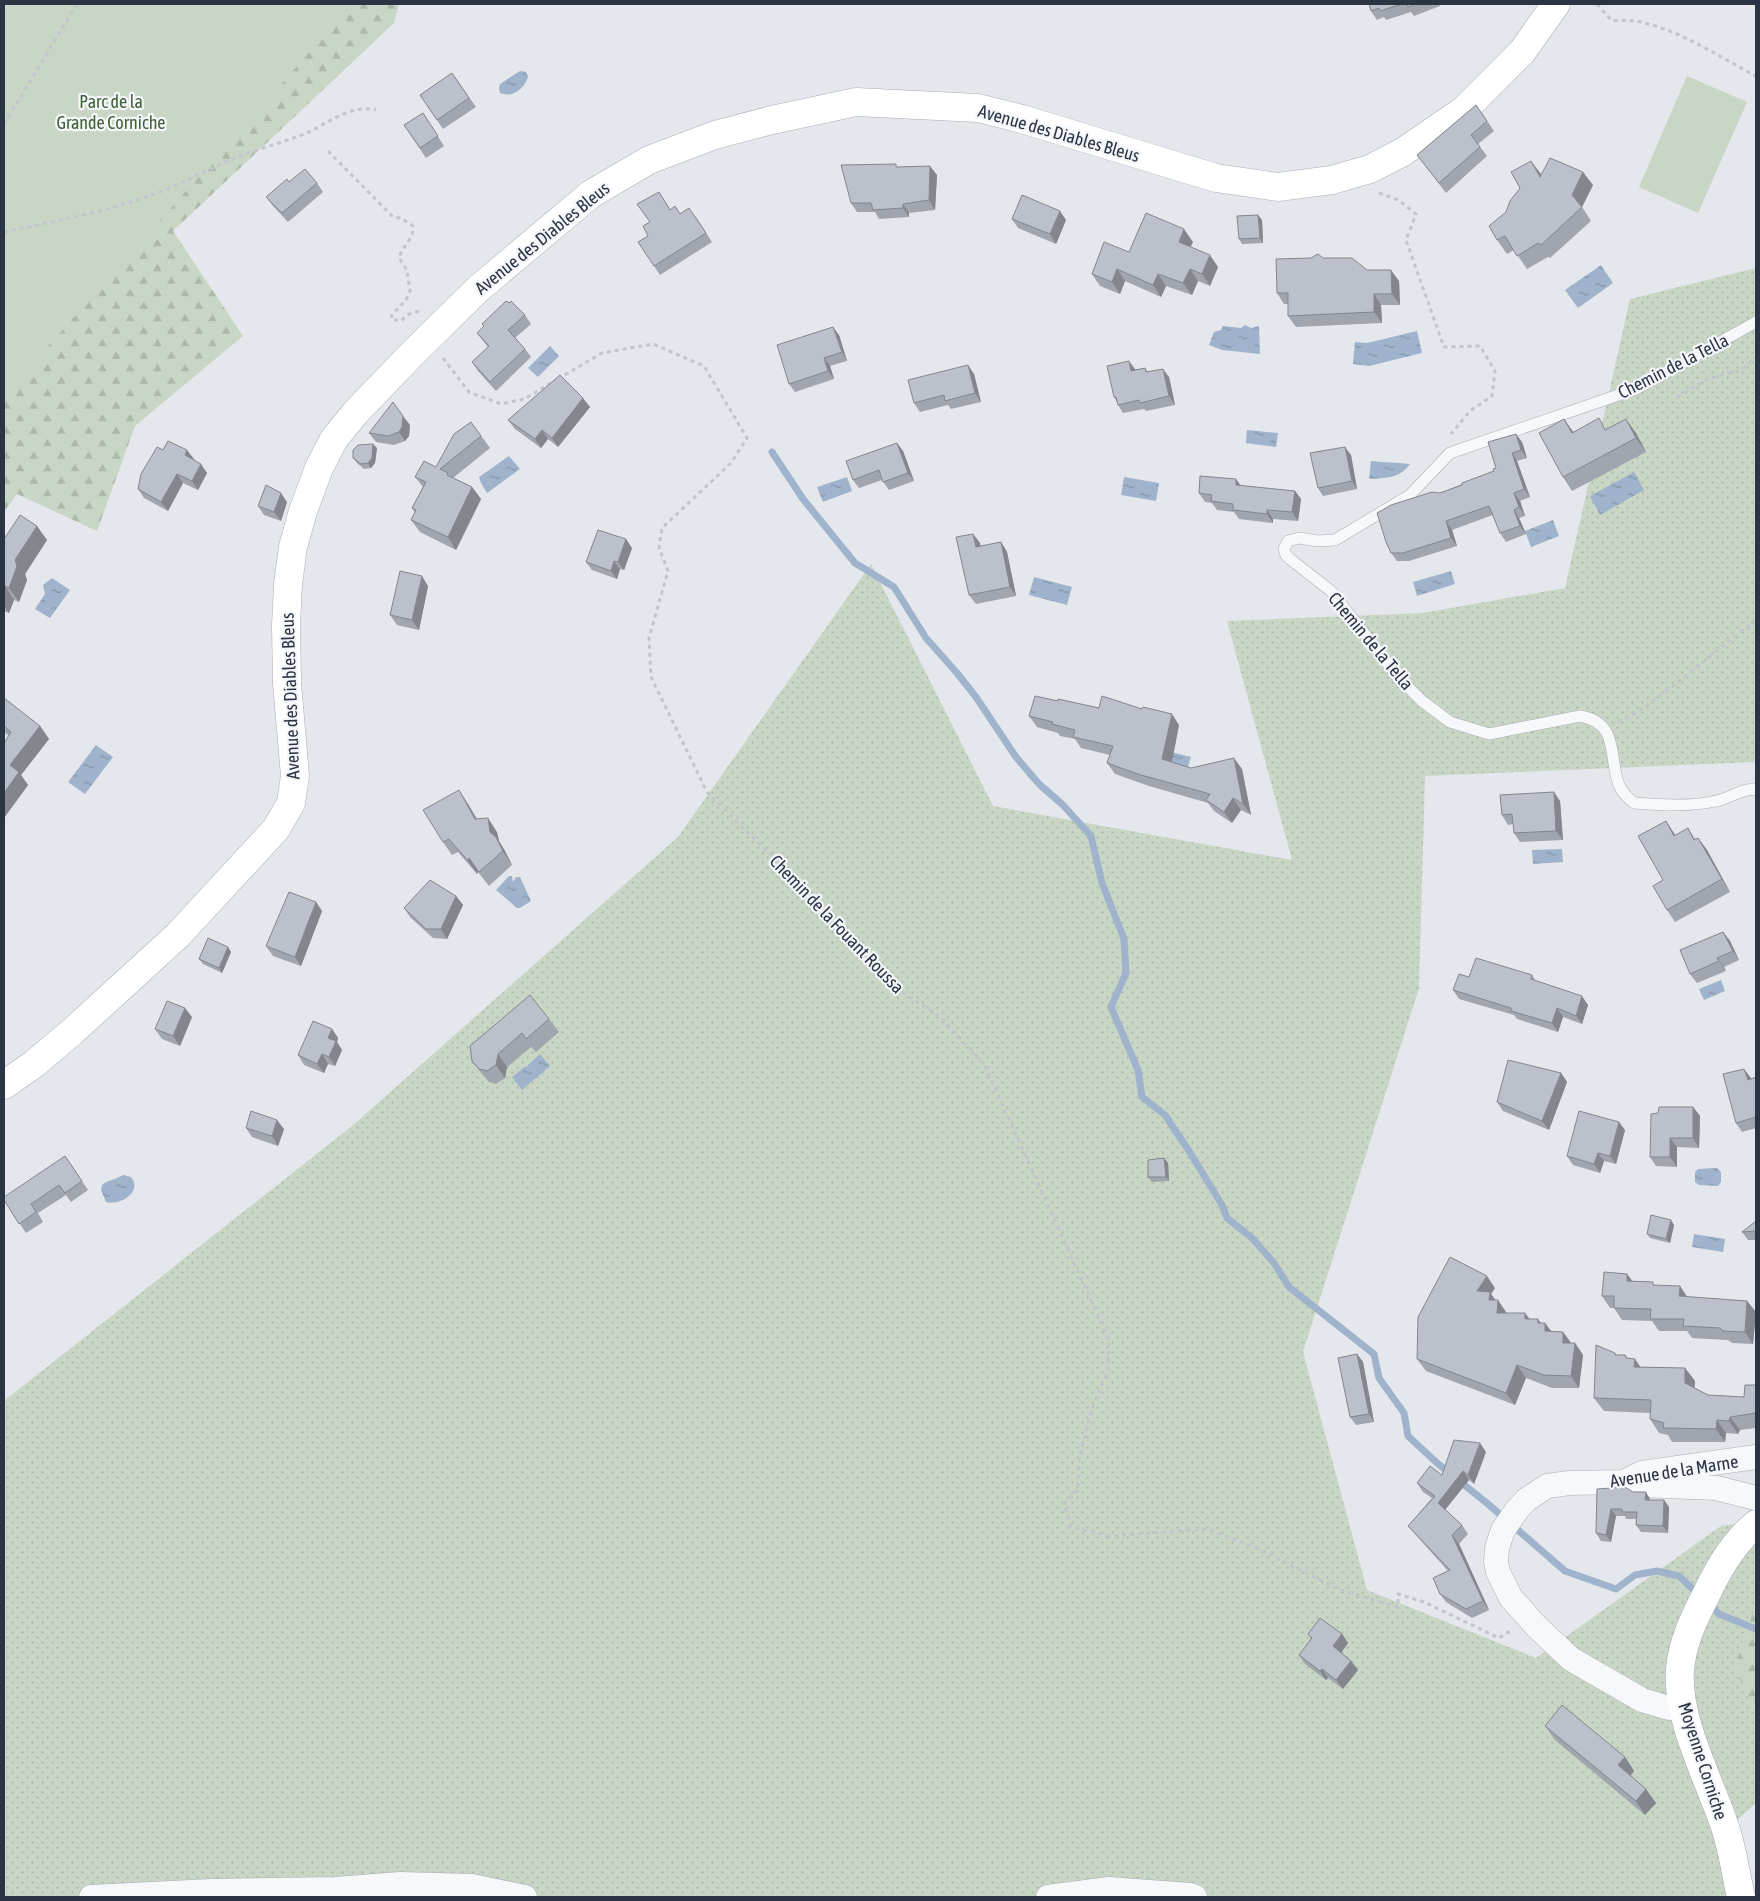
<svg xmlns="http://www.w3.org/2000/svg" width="1760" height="1901" viewBox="0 0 1760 1901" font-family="'Asap Condensed',sans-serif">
<defs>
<pattern id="grass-dots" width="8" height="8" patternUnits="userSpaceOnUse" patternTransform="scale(1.25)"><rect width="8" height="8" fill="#c9d6c5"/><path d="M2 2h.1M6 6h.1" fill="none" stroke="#adb8ab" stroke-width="1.8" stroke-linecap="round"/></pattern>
<pattern id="forest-firs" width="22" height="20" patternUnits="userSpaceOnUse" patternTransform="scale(1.25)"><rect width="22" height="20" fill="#c9d6c5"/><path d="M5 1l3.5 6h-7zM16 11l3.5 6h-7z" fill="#adb8ab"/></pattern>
<pattern id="water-ripples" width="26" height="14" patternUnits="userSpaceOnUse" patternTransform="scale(1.25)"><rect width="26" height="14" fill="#9fb4cc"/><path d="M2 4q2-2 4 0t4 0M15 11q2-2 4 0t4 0" fill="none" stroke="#8293a7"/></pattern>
</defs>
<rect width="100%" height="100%" fill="#e4e7ec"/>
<polygon fill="url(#grass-dots)" points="1756,268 1756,758 1754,762 1425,776 1419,988 1303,1352 1367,1590 1536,1658 1721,1526 1756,1521 1756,1603 1734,1669 1756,1711 1756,1803 1736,1821 1734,1897 4,1897 4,1401 352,1126 678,837 871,564 993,806 1292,860 1227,621 1423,613 1565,588 1630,299"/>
<g fill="url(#forest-firs)">
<polygon points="4,4 399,4 394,23 173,231 243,336 135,426 97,531 17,494 4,512"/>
<polygon points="1756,1603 1756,1711 1734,1669"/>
</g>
<g fill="#c9d6c5">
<polygon points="4,4 352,4 4,396"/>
<polygon points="1687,76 1747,102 1698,213 1639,187"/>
</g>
<g fill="url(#water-ripples)">
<path d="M520,71L526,72L528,77C524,89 513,98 500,93L499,88L500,84Z"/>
<polygon points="1601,265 1613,283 1578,308 1565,290"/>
<polygon points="1245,325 1251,328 1259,326 1260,354 1222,350 1209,345 1214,332 1221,330 1223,326 1241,328"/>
<polygon points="1417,331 1422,353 1369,366 1353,364 1355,342 1367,343"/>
<polygon points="550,346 559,356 538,377 528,368"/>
<polygon points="1247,430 1278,433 1276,447 1246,443"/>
<polygon points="509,456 520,469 487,493 481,483 479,477"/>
<path d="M1371,461C1385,463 1396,462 1410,464C1399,479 1386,478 1369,479Z"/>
<polygon points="1634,472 1644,490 1600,515 1590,496"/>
<polygon points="847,477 852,491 823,502 817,487"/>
<polygon points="1124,477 1159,483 1156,501 1121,495"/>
<polygon points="1553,520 1559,536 1531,547 1525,531"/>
<polygon points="1451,571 1455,584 1417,596 1413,582"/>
<polygon points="1034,577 1072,587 1067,605 1029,595"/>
<polygon points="52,578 70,590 50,618 35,609 45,594 43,585"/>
<polygon points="96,745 113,757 85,794 68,782"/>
<polygon points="1155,748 1191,757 1186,773 1152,763"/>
<polygon points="1562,849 1563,862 1533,864 1532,850"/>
<polygon points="509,876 512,876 513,882 516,877 520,877 531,901 520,908 517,908 496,890"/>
<polygon points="1721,980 1725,991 1704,1000 1699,989"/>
<polygon points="540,1054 550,1066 522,1090 512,1077 524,1067 526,1067"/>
<polygon points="1717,1168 1721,1172 1721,1182 1718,1186 1699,1185 1695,1182 1695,1172 1698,1169"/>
<path d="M123,1175L131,1177C143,1192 120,1206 106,1202L101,1190L102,1185C109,1179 116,1180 123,1175Z"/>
<polygon points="1694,1234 1725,1239 1723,1252 1692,1247"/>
</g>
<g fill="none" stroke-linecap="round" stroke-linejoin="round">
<g stroke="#9fb4cc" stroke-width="7">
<polyline points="772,452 803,499 855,563 894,587 926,638 957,673 976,697 1016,757 1039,784 1063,805 1091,836 1102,883 1124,939 1126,973 1111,1007 1138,1070 1142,1097 1165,1115 1189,1151 1222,1205 1227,1218 1252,1238 1274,1263 1289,1287 1374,1354 1379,1378 1404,1413 1408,1436 1437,1463 1488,1504 1565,1571 1616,1589 1635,1575 1657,1571 1679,1576 1700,1596"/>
<polyline points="1708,1603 1719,1614 1756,1629"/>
</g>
<defs>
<path id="lane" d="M1756,322L1636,389L1450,453L1410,495L1335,540L1318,541L1299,538L1288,541L1284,549L1286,555L1290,559L1331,591L1398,677L1422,701L1450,722L1489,734L1580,716C1620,723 1608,756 1619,785C1622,793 1628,798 1634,803C1661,805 1689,807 1716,801C1728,799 1744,787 1756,790"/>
<g id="street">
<polyline points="1639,1485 1716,1488 1756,1498"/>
<polyline points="1683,1708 1669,1708 1642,1700 1571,1659 1537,1627 1511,1598 1498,1572 1496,1562 1497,1548 1503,1530 1517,1510 1526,1500 1547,1486 1569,1483 1624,1482 1642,1473 1756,1457"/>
<polyline points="91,1897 211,1891 336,1889 400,1884 472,1886 525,1897"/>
<polyline points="1048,1897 1109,1889 1190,1895 1195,1897"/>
</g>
<polyline id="secondary" points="4,1085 34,1064 73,1031 178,935 276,829 291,803 295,776 287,683 286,626 288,584 293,547 303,511 319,468 334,439 356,412 411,355 478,289 591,194 649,160 715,135 772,120 856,102 978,108 1022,119 1216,178 1278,187 1332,180 1370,169 1403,152 1464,110 1522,52 1556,4"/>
<path id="primary" d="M1741,1897C1736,1875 1733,1852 1726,1830C1711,1783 1676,1720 1680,1670C1682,1643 1694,1618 1706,1595C1718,1569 1734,1542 1756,1524"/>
</defs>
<use href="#lane" stroke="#a9aeb7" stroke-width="12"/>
<use href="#street" stroke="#a9aeb7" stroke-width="25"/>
<use href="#secondary" stroke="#a9aeb7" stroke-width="29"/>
<use href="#primary" stroke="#a3abb8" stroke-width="29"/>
<g stroke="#c2c5cb" stroke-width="3" stroke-dasharray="4 4" stroke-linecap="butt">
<path d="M1597,4L1611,20C1618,21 1626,20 1634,21C1676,27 1719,57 1756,76"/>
<polyline points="4,124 77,4"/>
<path d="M328,151L393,217L401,218L413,226C415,238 402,246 399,258L407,270L410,291L406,300L392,315L391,319L401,321C406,316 411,311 419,312"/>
<polyline points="1379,193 1398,200 1416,214 1406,240 1444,347 1480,346 1495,371 1492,396 1470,411 1451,434"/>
<path d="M4,232C57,221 111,211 162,191C186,181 210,169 234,158C255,150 278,144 299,136C323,128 349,103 376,110"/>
<polyline points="443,358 469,392 501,404 524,399 553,382"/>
<polyline points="558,379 602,353 653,344 704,366 747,438 731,463 662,528 659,548 668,571 649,638 651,677 707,792 803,887 894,987 941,1017 984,1064 1109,1340 1108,1370 1091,1411 1079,1461 1078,1490 1064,1504 1071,1527 1110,1536 1207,1529 1255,1547 1338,1589 1398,1607 1398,1594 1424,1602 1499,1638 1510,1631"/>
<polyline points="1677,397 1709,378 1739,371 1756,358"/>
<polyline points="1618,722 1637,712 1671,688 1756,619"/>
</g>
<use href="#lane" stroke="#f7f8fa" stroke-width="11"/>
<use href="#street" stroke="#f7f8fa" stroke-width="24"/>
<use href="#secondary" stroke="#fff" stroke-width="28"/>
<use href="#primary" stroke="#fff" stroke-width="28"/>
</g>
<g fill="#a1a5ae">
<polygon points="1369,4 1439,4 1440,6 1414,16 1411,12 1386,20 1384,17 1377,20 1371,11"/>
<polygon points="452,73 476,107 443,129 420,95"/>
<polygon points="1476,105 1494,131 1478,144 1487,156 1446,193 1417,155"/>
<polygon points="423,113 444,146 426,158 404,125"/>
<polygon points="898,167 937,175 935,210 909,213 909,217 879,219 875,212 857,212 851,203"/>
<polygon points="1541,175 1593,185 1582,207 1591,221 1550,258 1548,257 1527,269 1514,250 1507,254 1497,240 1506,212"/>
<polygon points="289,182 317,183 323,192 288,222 273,206 266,197"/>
<polygon points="665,201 670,209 680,214 696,217 712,242 660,275 654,266 650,222"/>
<polygon points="1258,215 1262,220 1263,243 1242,244 1239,239"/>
<polygon points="1012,219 1066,220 1056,244 1018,228"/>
<polygon points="1193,242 1190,247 1218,267 1210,286 1198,281 1192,295 1166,286 1161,297 1125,281 1120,294 1100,286 1092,274 1129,252"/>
<polygon points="1323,258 1367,270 1399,281 1400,305 1381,305 1382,323 1296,327 1288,316 1288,304 1284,304 1277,293"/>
<polygon points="525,315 531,324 515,338 525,349 531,357 496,391 478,371 472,362 488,347 477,333 484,327 482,324"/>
<polygon points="839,335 847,361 830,366 834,379 795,392 789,384"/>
<polygon points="1145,368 1148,372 1169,377 1175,405 1146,411 1144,409 1123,413 1118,405 1117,402 1114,397 1135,370"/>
<polygon points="974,374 981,402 951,409 948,405 920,412 914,403"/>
<polygon points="590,407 558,447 548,439 541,448 515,429 508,420"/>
<polygon points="1564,419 1573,432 1607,429 1636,433 1646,452 1572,491 1563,477"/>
<polygon points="471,422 490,448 453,478 472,487 481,499 456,550 420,532 411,520 415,513 412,508 423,487 415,477 436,467"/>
<polygon points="410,425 409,436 405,441 394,445 376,442 369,433"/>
<polygon points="1522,442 1527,458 1517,461 1530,497 1520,501 1525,516 1519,518 1526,534 1506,542 1500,533 1493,515 1452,530 1457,546 1409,561 1397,561 1391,553 1440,493 1494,471 1496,468"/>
<polygon points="897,443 903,451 914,481 889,490 882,480 859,488 853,480"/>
<polygon points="377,448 375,463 371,468 364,469 357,463 353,458"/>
<polygon points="163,450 194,459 207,473 198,490 183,483 168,511 144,498 138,489"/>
<polygon points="1351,455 1357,489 1323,496 1318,488"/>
<polygon points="1236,479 1241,486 1295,491 1301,499 1298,521 1273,519 1273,523 1239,519 1234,512 1217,510 1212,503 1205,502 1199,493"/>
<polygon points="287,502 281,521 264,515 258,506"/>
<polygon points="973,534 980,543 980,546 1001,542 1007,552 1016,596 976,604 969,595"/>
<polygon points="4,539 47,540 25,574 27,580 19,602 14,600 9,613 4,611"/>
<polygon points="632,548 624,570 620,569 617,579 592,570 586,562"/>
<polygon points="428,586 419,630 397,625 390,615"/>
<polygon points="4,698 40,726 49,739 21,775 28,785 4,818 4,743 9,736 4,732"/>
<polygon points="1029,716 1179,725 1172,762 1191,768 1242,769 1251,815 1241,810 1232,823 1214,811 1208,803 1149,786 1115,774 1107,763 1110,755 1081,748 1075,739 1060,736 1058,733 1037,727"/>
<polygon points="1560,801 1563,840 1520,842 1514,833 1513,824 1508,825 1502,815"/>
<polygon points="468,804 477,819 497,832 499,841 505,851 512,865 489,886 478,872 477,874 458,852 452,855 443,842"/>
<polygon points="1666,821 1675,836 1688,828 1695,839 1698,838 1707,850 1730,892 1675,922 1667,910 1663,880"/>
<polygon points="456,896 463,905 447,939 433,938 410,917 404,908"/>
<polygon points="316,902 322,911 301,966 273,956 266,946"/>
<polygon points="1723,932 1730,941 1739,960 1724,967 1726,971 1697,983 1690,974"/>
<polygon points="228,947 231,952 222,973 203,964 199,959"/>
<polygon points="1532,975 1536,981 1588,1005 1582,1024 1563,1017 1558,1032 1517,1019 1514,1015 1459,999 1453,990 1469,977"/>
<polygon points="192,1017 180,1046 162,1039 155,1029"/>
<polygon points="549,1019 559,1032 536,1052 531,1047 507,1067 505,1078 496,1084 489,1082 482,1074 472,1061 470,1046"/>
<polygon points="332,1029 338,1038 337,1042 342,1050 335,1066 328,1064 324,1073 304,1065 298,1055"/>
<polygon points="1561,1073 1567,1082 1549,1130 1503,1111 1497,1102"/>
<polygon points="1756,1077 1756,1128 1742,1132 1736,1123 1751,1078 1751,1079"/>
<polygon points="1693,1107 1700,1116 1699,1148 1677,1147 1677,1167 1656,1166 1650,1157 1658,1113"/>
<polygon points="246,1128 284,1129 278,1146 252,1137"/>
<polygon points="1625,1130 1616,1164 1604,1161 1600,1173 1573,1165 1567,1156"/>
<polygon points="65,1156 88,1190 71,1202 66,1195 38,1213 43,1222 26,1233 4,1200"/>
<polygon points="1164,1158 1168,1163 1169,1181 1152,1182 1148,1177"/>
<polygon points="1756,1221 1756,1240 1748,1240 1742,1232"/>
<polygon points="1674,1225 1670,1243 1650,1238 1647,1234"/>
<polygon points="1627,1274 1632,1281 1655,1285 1687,1297 1747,1301 1756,1312 1753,1344 1732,1343 1728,1340 1692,1338 1687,1331 1659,1331 1652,1321 1622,1320 1614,1308 1610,1308 1602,1296"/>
<polygon points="1495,1288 1491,1294 1506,1313 1525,1313 1529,1319 1541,1323 1545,1323 1551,1331 1563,1332 1571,1343 1575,1343 1583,1355 1579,1388 1552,1388 1526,1378 1515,1405 1426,1371 1417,1359"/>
<polygon points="1615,1353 1616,1355 1625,1355 1628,1358 1640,1367 1685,1368 1695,1381 1694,1388 1708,1395 1744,1397 1756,1385 1756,1428 1740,1430 1738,1434 1726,1433 1725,1442 1672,1442 1668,1435 1659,1433 1650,1419 1650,1413 1604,1411 1594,1398"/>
<polygon points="1357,1354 1363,1362 1374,1422 1356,1425 1350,1417"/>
<polygon points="1486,1452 1474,1484 1469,1480 1445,1510 1462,1525 1468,1534 1459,1544 1489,1610 1472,1618 1446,1602 1440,1594 1448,1571 1415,1534 1408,1526 1432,1498 1423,1492 1417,1483 1442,1475"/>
<polygon points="1597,1489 1650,1500 1664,1500 1669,1507 1668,1533 1641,1532 1636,1525 1636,1519 1626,1519 1625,1516 1616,1516 1611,1542 1601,1541 1596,1533"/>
<polygon points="1308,1634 1342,1634 1348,1643 1341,1653 1351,1661 1358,1670 1343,1689 1328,1678 1326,1680 1305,1664 1299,1655 1311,1639"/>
<polygon points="1545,1726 1625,1757 1634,1771 1631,1775 1656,1803 1645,1815 1555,1740"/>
</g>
<g fill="#83868d">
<polygon points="1531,161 1541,174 1550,191 1540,177"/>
<polygon points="930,166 937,175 935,210 929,200"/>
<polygon points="1583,172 1593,185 1582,207 1572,195"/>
<polygon points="903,204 909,213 909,217 903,208"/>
<polygon points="1060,211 1066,220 1056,244 1050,234"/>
<polygon points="1258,215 1262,220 1263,243 1260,238"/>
<polygon points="1184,229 1193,242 1187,254 1179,242"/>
<polygon points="1210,255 1218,267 1210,286 1202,274"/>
<polygon points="1117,269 1125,281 1120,294 1112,282"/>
<polygon points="1190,269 1198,281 1192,295 1183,283"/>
<polygon points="1391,270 1399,281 1400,305 1392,294"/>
<polygon points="1158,274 1166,286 1161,297 1153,285"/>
<polygon points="1374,294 1381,305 1382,323 1374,312"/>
<polygon points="833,327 839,335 847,361 842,352"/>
<polygon points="824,358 830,366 834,379 828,371"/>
<polygon points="1129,361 1135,369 1137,379 1131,371"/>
<polygon points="968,365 974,374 981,402 975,393"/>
<polygon points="1163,369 1169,377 1175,405 1169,396"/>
<polygon points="583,398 590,407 558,447 552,438"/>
<polygon points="403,416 410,425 409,436 405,441 399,432"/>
<polygon points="1564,419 1574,433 1572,433"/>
<polygon points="1626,419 1636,433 1646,452 1636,438"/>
<polygon points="542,430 548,439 541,448 535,439"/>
<polygon points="1516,434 1522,442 1527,458 1521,450"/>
<polygon points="897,443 903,451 914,481 908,473"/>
<polygon points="373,444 377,448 375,463 371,468 368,463"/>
<polygon points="1345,447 1351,455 1357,489 1352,481"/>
<polygon points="187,450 194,459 191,464 185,455"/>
<polygon points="1512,453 1517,461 1530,497 1524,489"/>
<polygon points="201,464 207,473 198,490 192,481"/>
<polygon points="177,474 183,483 168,511 161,502"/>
<polygon points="1236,479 1242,488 1236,485"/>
<polygon points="472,487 481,499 456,550 448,537"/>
<polygon points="1295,491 1301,499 1298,521 1292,512"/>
<polygon points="281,493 287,502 281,521 274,512"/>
<polygon points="1514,493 1520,501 1525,516 1519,507"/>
<polygon points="1267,510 1273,519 1273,523 1267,514"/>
<polygon points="1514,510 1519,518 1526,534 1520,526"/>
<polygon points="1446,521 1452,530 1457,546 1451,538"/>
<polygon points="37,526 47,540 25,574 27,580 19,602 9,588 15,560"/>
<polygon points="973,534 980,543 983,557 976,547"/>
<polygon points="626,539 632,548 624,570 618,562"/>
<polygon points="1001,542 1007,552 1016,596 1010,587"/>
<polygon points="614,561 620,569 617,579 611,571"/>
<polygon points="422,576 428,586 419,630 412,620"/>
<polygon points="5,586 14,600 9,613 4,605 4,588"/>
<polygon points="1172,714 1179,725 1170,771 1162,759"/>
<polygon points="40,726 49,739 21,775 28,785 4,818 4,793 10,765"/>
<polygon points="1234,758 1242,769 1251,815 1243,804"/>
<polygon points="459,790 468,804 484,832 475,819"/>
<polygon points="1554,792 1560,801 1563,840 1556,831"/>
<polygon points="1233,798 1241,810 1232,823 1224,812"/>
<polygon points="488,818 497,832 499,841 505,851 512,865 490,832"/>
<polygon points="1666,821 1674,833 1683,849 1674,836"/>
<polygon points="1698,838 1707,850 1730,892 1722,879"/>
<polygon points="469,858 478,872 477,874 468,861"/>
<polygon points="456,896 463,905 447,939 441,929"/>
<polygon points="316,902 322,911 301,966 295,957"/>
<polygon points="1723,932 1730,941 1739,960 1733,951"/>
<polygon points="228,947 231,952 222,973 219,968"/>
<polygon points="1717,958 1724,967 1726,971 1719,961"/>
<polygon points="1582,996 1588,1005 1582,1024 1576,1016"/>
<polygon points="185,1008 192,1017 180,1046 173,1036"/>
<polygon points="1557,1008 1563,1017 1558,1032 1552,1023"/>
<polygon points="332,1029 338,1038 337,1042 342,1050 335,1066 329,1057 328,1038"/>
<polygon points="322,1054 328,1064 324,1073 317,1064"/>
<polygon points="498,1054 507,1067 505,1078 496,1065"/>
<polygon points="1744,1069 1751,1078 1754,1089 1748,1080"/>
<polygon points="1561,1073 1567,1082 1549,1130 1542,1121"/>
<polygon points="1693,1107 1700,1116 1699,1148 1693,1138"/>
<polygon points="277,1120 284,1129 278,1146 272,1136"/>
<polygon points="1619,1122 1625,1130 1616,1164 1610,1156"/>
<polygon points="1670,1138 1677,1147 1677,1167 1670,1157"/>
<polygon points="1598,1153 1604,1161 1600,1173 1594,1164"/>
<polygon points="1164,1158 1168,1163 1169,1181 1166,1177"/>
<polygon points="1671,1220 1674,1225 1670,1243 1666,1239"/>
<polygon points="1627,1274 1636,1286 1627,1281"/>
<polygon points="1487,1276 1495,1288 1491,1294 1498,1304 1498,1300 1506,1312 1506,1325 1477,1291"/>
<polygon points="1680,1286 1688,1298 1679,1296"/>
<polygon points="1747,1301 1756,1312 1753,1344 1745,1332"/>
<polygon points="1525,1313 1534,1325 1525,1319"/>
<polygon points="1538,1319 1545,1329 1545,1323 1554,1335 1553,1343 1538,1323"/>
<polygon points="1563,1332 1572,1344 1563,1343"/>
<polygon points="1575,1343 1583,1355 1579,1388 1571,1376"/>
<polygon points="1357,1354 1363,1362 1374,1422 1369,1414"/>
<polygon points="1635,1359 1644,1372 1634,1367"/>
<polygon points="1517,1365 1526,1378 1515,1405 1506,1393"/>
<polygon points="1685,1368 1695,1381 1694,1396 1685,1383"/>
<polygon points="1730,1417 1740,1430 1738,1434 1729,1421"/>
<polygon points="1717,1420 1726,1433 1725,1442 1716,1429"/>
<polygon points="1480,1443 1486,1452 1474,1484 1468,1475"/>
<polygon points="1463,1471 1469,1480 1444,1511 1438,1503"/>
<polygon points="1646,1492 1650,1499 1650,1507 1645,1500"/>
<polygon points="1664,1500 1669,1507 1668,1533 1663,1526"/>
<polygon points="1611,1509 1616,1516 1611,1542 1606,1535"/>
<polygon points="1452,1535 1459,1544 1489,1610 1483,1601"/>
<polygon points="1342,1634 1348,1643 1339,1655 1333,1646"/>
<polygon points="1351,1661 1358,1670 1343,1689 1336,1680"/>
<polygon points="1322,1669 1328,1678 1326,1680 1320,1671"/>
<polygon points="1625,1757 1634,1771 1628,1779 1618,1765"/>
<polygon points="1646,1789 1656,1803 1645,1815 1636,1801"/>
</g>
<g fill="#bbc0ca" stroke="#83868d">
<polygon points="1369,4 1402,4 1380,11 1379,8 1371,11"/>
<polygon points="1407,4 1416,4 1408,7"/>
<polygon points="452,73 469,98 437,120 420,95"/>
<polygon points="1476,105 1487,121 1471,135 1480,147 1439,183 1417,155"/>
<polygon points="423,113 438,136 420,148 404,125"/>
<polygon points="1550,158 1583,172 1572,195 1582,207 1541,245 1538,243 1517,256 1505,236 1497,240 1489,226 1506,212 1510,201 1520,188 1511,172 1531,161 1540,177"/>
<polygon points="896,164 896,167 930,166 929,200 903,204 903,208 873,210 871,203 851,203 841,165"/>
<polygon points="305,169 317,183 282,213 266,197 287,179 289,182"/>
<polygon points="659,192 670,210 675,206 680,214 689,208 706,233 654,266 638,242 648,236 643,226 650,222 637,204"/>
<polygon points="1022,195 1060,211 1050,234 1012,219"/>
<polygon points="1146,213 1184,229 1179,242 1210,255 1202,274 1190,269 1183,283 1158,274 1153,285 1117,269 1112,282 1092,274 1104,242 1129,252"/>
<polygon points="1258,215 1260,238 1239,239 1237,216"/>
<polygon points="1318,254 1323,258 1352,258 1367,270 1391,270 1392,294 1374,294 1374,312 1288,316 1288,293 1277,293 1276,259 1311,258"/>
<polygon points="506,301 509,303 511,301 525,315 508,330 525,349 490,382 472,362 489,346 477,333 484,326 482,324"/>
<polygon points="833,327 842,352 824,358 828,371 789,384 777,345"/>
<polygon points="1129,361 1131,371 1145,368 1146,372 1163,369 1169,396 1140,403 1139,400 1118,405 1116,397 1114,397 1107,366"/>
<polygon points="968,365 975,393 945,401 944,395 914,403 908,380"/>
<polygon points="560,375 583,398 552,438 542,430 535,439 508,420"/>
<polygon points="393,402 403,416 402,427 399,432 388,436 369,433"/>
<polygon points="1599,418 1605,430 1626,419 1636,438 1563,477 1539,433 1564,419 1572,433"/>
<polygon points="471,422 481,436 440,469 448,473 447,475 472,487 448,537 411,520 416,510 412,508 426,482 415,477 424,461 436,467 454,434"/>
<polygon points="1516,434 1521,450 1512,453 1524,489 1514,493 1519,507 1514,510 1520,526 1500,533 1489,506 1446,521 1451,538 1403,553 1391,553 1386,542 1377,513 1391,505 1432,492 1440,493 1462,485 1462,483 1494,471 1493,469 1496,468 1488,442"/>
<polygon points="168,441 187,450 185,455 201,464 192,481 177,474 161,502 138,489 141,474 157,447 163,450"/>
<polygon points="897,443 908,473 883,482 879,470 853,480 846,461"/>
<polygon points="373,444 372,458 368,463 361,464 353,458 353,450 358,445"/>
<polygon points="1345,447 1352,481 1318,488 1310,453"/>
<polygon points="1200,476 1236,479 1236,485 1295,491 1292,512 1267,510 1267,514 1233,510 1233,504 1211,501 1212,495 1199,493"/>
<polygon points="266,485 281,493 274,512 258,506"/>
<polygon points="20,515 37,526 15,560 17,566 9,588 5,586 4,588 4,539"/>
<polygon points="598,530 626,539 618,562 614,561 611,571 586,562"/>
<polygon points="973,534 976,547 1001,542 1010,587 969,595 956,537"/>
<polygon points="400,571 422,576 412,620 390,615"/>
<polygon points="1035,696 1058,701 1058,699 1099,708 1102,696 1142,709 1143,707 1172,714 1162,759 1191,768 1234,758 1243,804 1233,798 1224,812 1206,800 1210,794 1141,775 1107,763 1113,746 1073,737 1075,730 1052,724 1053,722 1029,716"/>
<polygon points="4,698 40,726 10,765 19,772 4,793 4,743 11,732 4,726"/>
<polygon points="459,790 475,819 488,818 490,832 496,837 503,851 479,872 469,858 468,861 449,839 443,842 423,810"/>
<polygon points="1554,792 1556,831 1514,833 1512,814 1502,815 1500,795"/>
<polygon points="1666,821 1674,836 1688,828 1694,840 1698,838 1722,879 1667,910 1653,886 1663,880 1638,836"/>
<polygon points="430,880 456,896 441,929 426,929 404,908"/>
<polygon points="289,892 316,902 295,957 266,946"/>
<polygon points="1723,932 1733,951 1717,958 1719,961 1690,974 1680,950"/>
<polygon points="208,938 228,947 219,968 199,959"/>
<polygon points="1476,958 1532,975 1531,979 1582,996 1576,1016 1557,1008 1552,1023 1511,1011 1511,1008 1453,990 1459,974 1469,977"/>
<polygon points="530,995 549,1019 526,1039 522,1033 498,1054 496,1065 487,1071 479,1069 472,1061 470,1046"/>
<polygon points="167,1001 185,1008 173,1036 155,1029"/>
<polygon points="313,1021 332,1029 328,1038 336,1041 329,1057 322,1054 317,1064 298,1055"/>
<polygon points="1508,1060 1561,1073 1542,1121 1497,1102"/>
<polygon points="1744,1069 1748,1080 1756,1077 1756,1117 1736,1123 1723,1074"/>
<polygon points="1659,1107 1693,1107 1693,1138 1670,1138 1670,1157 1650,1157 1651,1114 1658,1113"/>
<polygon points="251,1111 277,1120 272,1136 246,1128"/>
<polygon points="1579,1111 1619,1122 1610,1156 1598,1153 1594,1164 1567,1156"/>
<polygon points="65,1156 82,1181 65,1193 59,1185 31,1204 36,1212 19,1224 4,1200 4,1197"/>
<polygon points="1164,1158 1166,1177 1148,1177 1148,1160"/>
<polygon points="1651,1215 1671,1220 1666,1239 1647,1234"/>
<polygon points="1756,1221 1756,1231 1742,1232"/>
<polygon points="1450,1257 1487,1276 1477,1291 1490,1292 1489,1300 1498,1300 1497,1313 1525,1313 1525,1319 1538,1319 1538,1323 1545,1323 1545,1331 1563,1332 1563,1343 1575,1343 1571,1376 1544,1375 1517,1365 1506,1393 1417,1359 1418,1317"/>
<polygon points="1604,1272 1627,1274 1627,1281 1653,1282 1653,1285 1680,1286 1679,1296 1747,1301 1745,1332 1723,1331 1720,1328 1683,1326 1684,1319 1650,1319 1651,1309 1614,1308 1614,1296 1602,1296"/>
<polygon points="1596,1345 1615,1353 1615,1355 1625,1355 1626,1358 1635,1359 1634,1367 1685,1368 1685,1383 1708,1395 1744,1397 1745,1385 1756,1385 1756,1413 1730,1417 1729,1421 1717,1420 1716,1429 1663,1428 1664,1423 1650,1419 1651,1400 1594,1398"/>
<polygon points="1357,1354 1369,1414 1350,1417 1338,1358"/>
<polygon points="1454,1440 1480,1443 1468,1475 1463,1471 1438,1503 1462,1525 1452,1535 1483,1601 1466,1609 1440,1594 1433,1578 1450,1570 1408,1526 1435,1496 1417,1483 1430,1466 1442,1475"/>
<polygon points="1625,1487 1633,1492 1646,1492 1645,1500 1664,1500 1663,1526 1636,1525 1637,1512 1622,1512 1622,1509 1611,1509 1606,1535 1596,1533 1597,1489"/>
<polygon points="1320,1618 1342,1634 1333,1646 1351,1661 1336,1680 1322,1669 1320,1671 1299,1655 1312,1638 1308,1634"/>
<polygon points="1562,1705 1625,1757 1618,1765 1646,1789 1636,1801 1545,1726"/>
</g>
<g text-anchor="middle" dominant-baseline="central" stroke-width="4.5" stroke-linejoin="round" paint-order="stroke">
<g font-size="18" fill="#3f6138" stroke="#f4f6f9">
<text x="111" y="101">Parc de la<tspan x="111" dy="21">Grande Corniche</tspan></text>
</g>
<g font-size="18" fill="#2b3445" stroke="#f4f6f9">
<text transform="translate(1059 133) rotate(16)">Avenue des Diables Bleus</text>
<text transform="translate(542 238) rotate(-39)">Avenue des Diables Bleus</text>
<text transform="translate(1673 366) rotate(-27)">Chemin de la Tella</text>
<text transform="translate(1371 641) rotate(50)">Chemin de la Tella</text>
<text transform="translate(290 696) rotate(-92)">Avenue des Diables Bleus</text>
<text transform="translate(837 924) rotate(46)">Chemin de la Fouant Roussa</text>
<text transform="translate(1674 1471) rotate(-9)">Avenue de la Marne</text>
<text transform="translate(1703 1761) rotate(72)">Moyenne Corniche</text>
</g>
</g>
<rect width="1760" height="1901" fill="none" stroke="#2b3445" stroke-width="10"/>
</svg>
